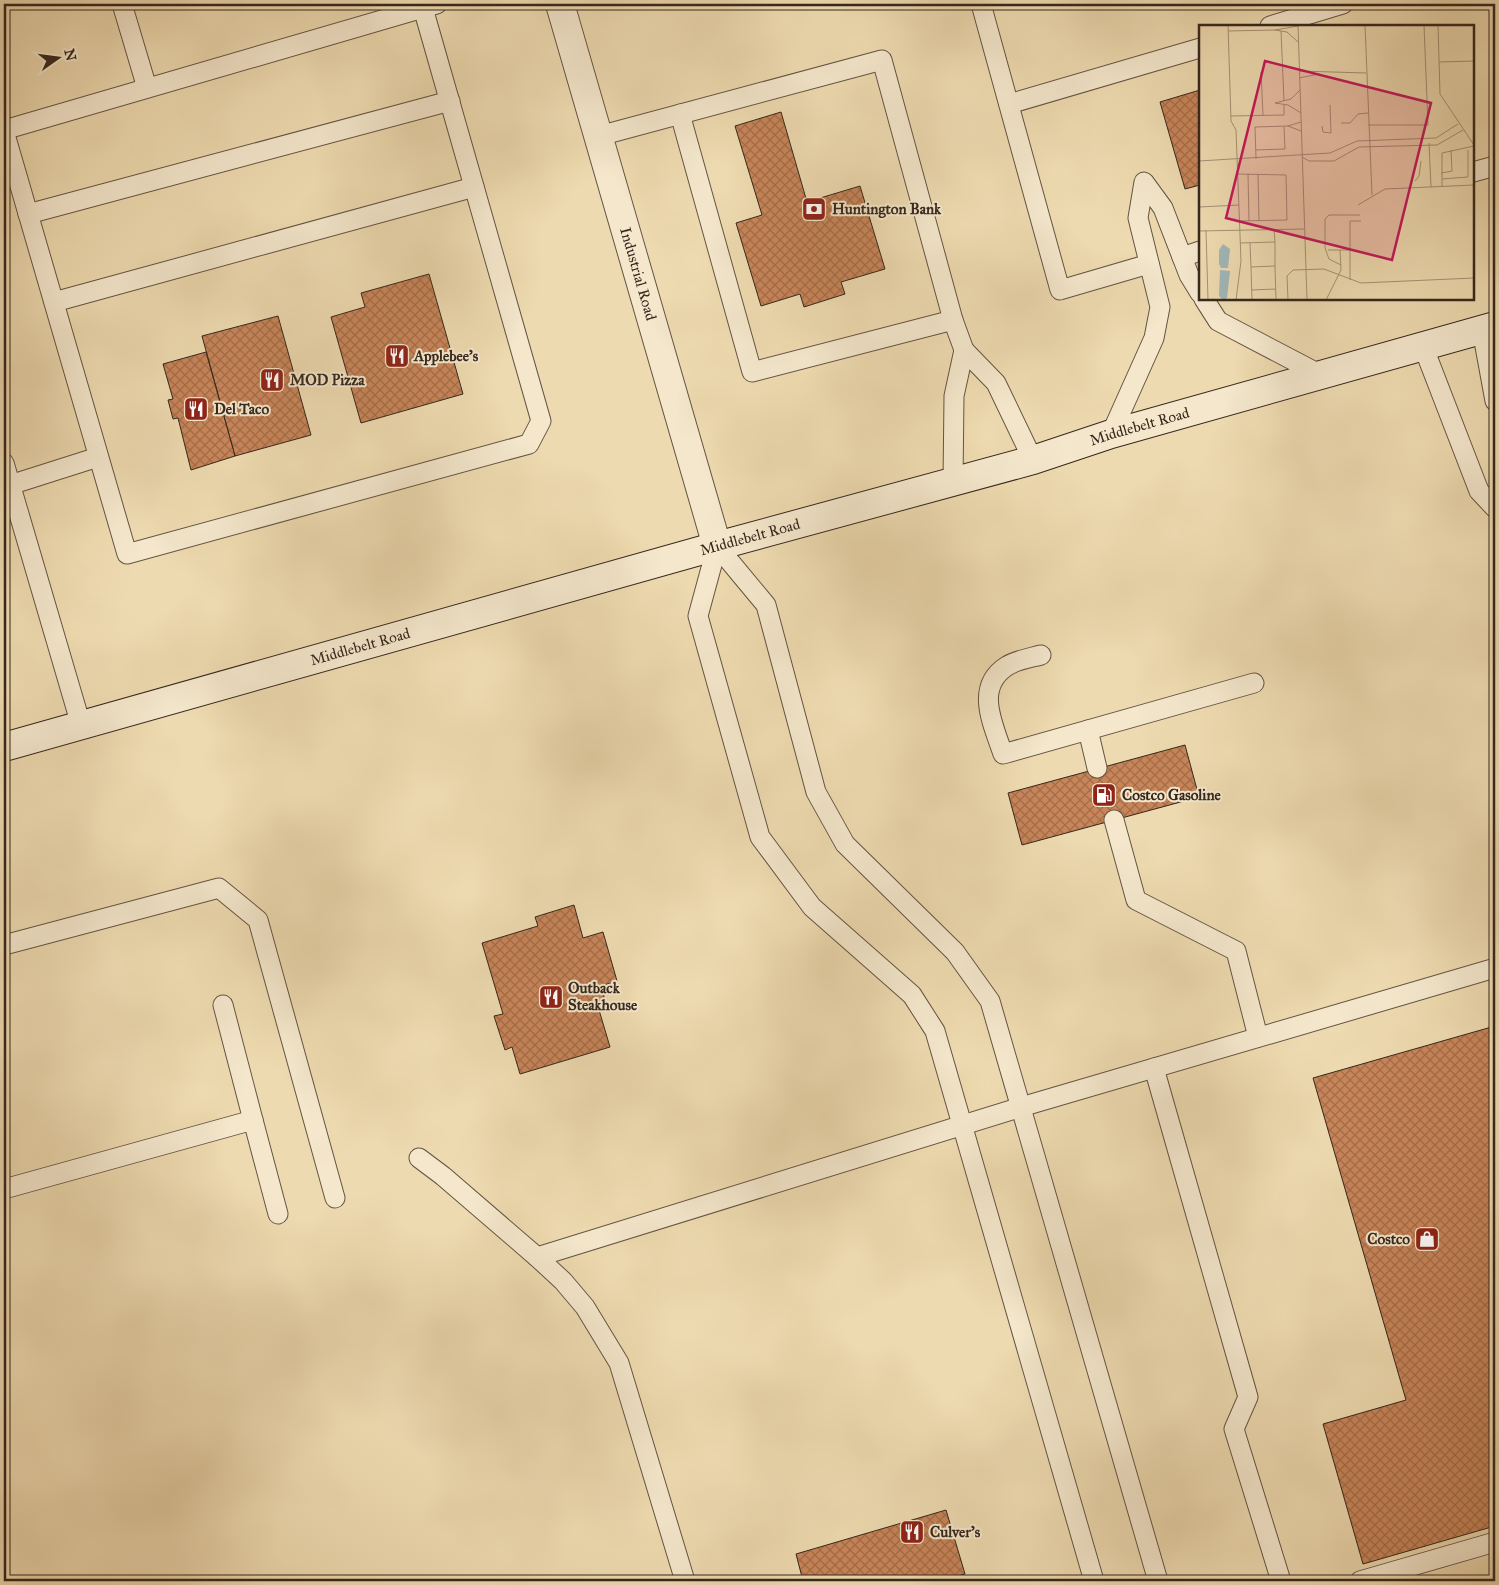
<svg xmlns="http://www.w3.org/2000/svg" width="1499" height="1585" viewBox="0 0 1499 1585" font-family="'IM FELL Great Primer',serif">
<defs>
<pattern id="building-cross-hatch" width="8" height="8" patternUnits="userSpaceOnUse" patternTransform="scale(1.25)"><rect width="8" height="8" fill="#c88559"/><path d="M0 0l8 8M0 8l8-8" fill="none" stroke="#a36d49"/></pattern>
</defs>
<rect width="100%" height="100%" fill="#eedab0"/>
<filter id="stains"><feTurbulence type="fractalNoise" baseFrequency=".004" numOctaves="4"/><feColorMatrix values="0 0 0 0 .2 0 0 0 0 .09 0 0 0 0 .02 0 0 0 .5 -.17"/></filter>
<radialGradient id="worn" r=".72"><stop offset=".6" stop-color="#630" stop-opacity="0"/><stop offset="1" stop-color="#630" stop-opacity=".3"/></radialGradient>
<g fill="url(#building-cross-hatch)" stroke="#36271d">
<polygon points="1200,90 1200,185 1185,189 1160,102"/>
<polygon points="781,112 807,202 860,186 885,269 841,282 845,294 804,307 800,294 761,306 736,223 762,215 735,126"/>
<polygon points="429,274 463,394 361,423 331,317 365,307 361,293"/>
<polygon points="278,316 311,435 235,456 202,336"/>
<polygon points="206,352 235,456 191,470 178,418 173,419 168,400 173,399 163,364"/>
<polygon points="1185,745 1199,797 1022,845 1008,793"/>
<polygon points="574,905 583,938 603,932 617,981 601,986 607,1007 599,1010 610,1047 520,1074 512,1047 505,1050 494,1016 503,1014 482,943 538,926 535,917"/>
<polygon points="1495,1026 1495,1526 1363,1564 1323,1424 1406,1400 1313,1078"/>
<polygon points="946,1510 965,1574 938,1581 803,1581 796,1554"/>
</g>
<g fill="none" stroke-linecap="round" stroke-linejoin="round">
<defs>
<g id="service">
<polyline points="122,4 147,88"/>
<polyline points="981,4 1060,290 1149,264"/>
<polyline points="1270,26 1343,4"/>
<polyline points="1009,104 1200,48"/>
<polyline points="680,114 752,372 953,320"/>
<polyline points="4,130 437,4"/>
<polyline points="4,131 127,554 529,444 541,421 423,8"/>
<polyline points="599,136 882,60 953,320 964,350"/>
<polyline points="1473,172 1495,166"/>
<polyline points="28,214 450,101"/>
<polyline points="1182,257 1200,251"/>
<polyline points="1204,299 1218,321 1321,375"/>
<polyline points="54,302 474,187"/>
<polyline points="1482,330 1495,401"/>
<polyline points="1423,346 1479,491 1495,508"/>
<polyline points="1111,434 1154,338 1160,307 1138,218 1144,182 1163,208 1189,275 1200,293"/>
<polyline points="4,463 81,725"/>
<polyline points="953,482 954,396 964,350 996,383 1033,460"/>
<polyline points="10,485 98,457"/>
<polyline points="717,546 766,605 816,792 845,844 955,952 990,1001 1158,1581"/>
<polyline points="717,546 698,616 760,837 812,907 912,995 935,1031 1094,1581"/>
<path d="M1041,655C1030,658 1016,660 1007,666C974,687 993,724 1003,754L1254,683"/>
<polyline points="1088,730 1097,768"/>
<polyline points="1114,820 1136,900 1236,951 1258,1037"/>
<polyline points="4,945 219,888 258,920 335,1198"/>
<polyline points="223,1005 253,1120"/>
<polyline points="1154,1068 1248,1397 1234,1429 1281,1581"/>
<polyline points="419,1158 443,1176 537,1257 563,1281 585,1307 619,1363 685,1581"/>
<polyline points="4,1189 253,1120 278,1214"/>
<polyline points="537,1257 1021,1107 1495,968"/>
<polyline points="1360,1581 1495,1542"/>
</g>
<g id="minor">
<path id="s1" d="M560,4L717,546"/>
</g>
<g id="secondary">
<path id="s2" d="M4,747L717,546L1033,460L1111,434L1495,326"/>
</g>
</defs>
<use href="#service" stroke="#645442" stroke-width="21"/>
<use href="#minor" stroke="#645442" stroke-width="30"/>
<use href="#secondary" stroke="#36271d" stroke-width="30"/>
<use href="#service" stroke="#f4e7cc" stroke-width="19"/>
<use href="#minor" stroke="#f4e7cc" stroke-width="28"/>
<use href="#secondary" stroke="#f4e7cc" stroke-width="28"/>
</g>
<defs>
<symbol id="bank-square" viewBox="-11 -11 22 22"><rect x="-9" y="-9" width="18" height="18" rx="4" fill="#8f2418" stroke="#f4e7cc"/><path d="M-6-4H6V4H-6ZM0-2.3a2.3 2.3 0 1 0 0 4.6a2.3 2.3 0 1 0 0-4.6Z" fill="#fff"/></symbol>
<symbol id="restaurant-square" viewBox="-11 -11 22 22"><rect x="-9" y="-9" width="18" height="18" rx="4" fill="#8f2418" stroke="#f4e7cc"/><path d="M-5-6h1v4h1v-4h1v4h1v-4h1v5L-1.5 .5V6h-2V.5L-5-1ZM5-6V6H3V1.5H1.5Q1.5-4 5-6Z" fill="#fff"/></symbol>
<symbol id="fuel-square" viewBox="-11 -11 22 22"><rect x="-9" y="-9" width="18" height="18" rx="4" fill="#8f2418" stroke="#f4e7cc"/><path d="M-5.5-6h7V0h2V4h1.3V-2.5L3-4.5l.8-.8L6-3V5H2.5V1h-1V6h-7ZM-4.2-4.7v3.2H.2V-4.7Z" fill="#fff"/></symbol>
<symbol id="shop-square" viewBox="-11 -11 22 22"><rect x="-9" y="-9" width="18" height="18" rx="4" fill="#8f2418" stroke="#f4e7cc"/><path d="M-5-2.5h2.3a2.7 3.5 0 0 1 5.4 0H5L5.5 6h-11ZM-1.5-2.5h3a1.5 2.3 0 0 0-3 0Z" fill="#fff"/></symbol>
</defs>
<g fill-rule="evenodd">
<use href="#bank-square" x="800" y="195" width="28" height="28"/>
<use href="#restaurant-square" x="383" y="342" width="28" height="28"/>
<use href="#restaurant-square" x="258" y="366" width="28" height="28"/>
<use href="#restaurant-square" x="182" y="395" width="28" height="28"/>
<use href="#fuel-square" x="1090" y="781" width="28" height="28"/>
<use href="#restaurant-square" x="537" y="983" width="28" height="28"/>
<use href="#shop-square" x="1413" y="1225" width="28" height="28"/>
<use href="#restaurant-square" x="898" y="1518" width="28" height="28"/>
</g>
<g text-anchor="middle" dominant-baseline="central" stroke-width="4" stroke-linejoin="round" paint-order="stroke">
<g font-size="15" font-weight="bold" fill="#36271d" stroke="#f4e7cc" text-anchor="start">
<text x="832" y="209">Huntington Bank</text>
<text x="414" y="356">Applebee's</text>
<text x="290" y="380">MOD Pizza</text>
<text x="214" y="409">Del Taco</text>
<text x="1122" y="795">Costco Gasoline</text>
<text x="568" y="988">Outback<tspan x="568" dy="17">Steakhouse</tspan></text>
<text x="1410" y="1239" text-anchor="end">Costco</text>
<text x="930" y="1532">Culver's</text>
</g>
<g font-size="15" fill="#36271d" stroke="#f4e7cc">
<text stroke="none"><textPath href="#s1" startOffset="281">Industrial Road</textPath></text>
<text stroke="none"><textPath href="#s2" startOffset="1180">Middlebelt Road</textPath></text>
<text stroke="none"><textPath href="#s2" startOffset="775">Middlebelt Road</textPath></text>
<text stroke="none"><textPath href="#s2" startOffset="370">Middlebelt Road</textPath></text>
</g>
</g>
<g transform="translate(1199 25)">
<rect width="275" height="275" fill="#eedab0"/>
<path d="M24,219L31,224L29,243H22L20,239V225ZM21,245L31,246L28,273L24,275L20,271Z" fill="#a0b7b8"/>
<path fill="none" stroke="#a49275" stroke-width="1" d="M29,0L32,96L37,105L42,236L37,275M99,0L108,275M166,0L173,170M239,0L241,69L275,120M76,5L99,1M29,6L76,5L88,7L99,17M82,6L85,76M240,37L275,36M100,46L167,48M62,47L64,90M100,53L120,49M101,65L92,74L76,78L89,80L102,88M32,91L85,90V80M102,97L89,101L102,106M142,98H151L159,89L169,88M169,100H229L225,0M123,101L124,107L132,108L131,80M230,118L232,162M57,125L86,124L85,102M103,132L110,136H135L160,122L238,120L264,105M57,134L56,102L89,101M0,136L131,128L158,116L237,113L259,99M242,148L253,146L252,125M39,149L87,150L88,195L41,196M49,149L50,196M59,149L60,196M243,154L269,152V125M216,156L220,151L222,136M243,161V128L275,121M159,180L186,164L275,160M0,182L40,180M7,205L9,275M0,206L105,204M41,218L76,217L75,205M51,218L52,242L76,241V217M129,225H152M142,240L130,234L126,223V194L130,190H161M76,241L77,275M52,242L53,275M151,255V196H162M52,265L77,264M89,275L88,251L94,245L125,244L162,258L275,253M127,275L142,245L141,225"/>
<path fill="#c2185b" fill-opacity="0.15" stroke="#c2185b" stroke-width="2.5" d="M66,36L232,78L193,235L27,193Z"/>
<rect width="275" height="275" fill="none" stroke="#36271d" stroke-width="2.5"/>
</g>
<rect width="1499" height="1585" fill="none" stroke="#eedab0" stroke-width="20"/>
<rect x="5" y="5" width="1489" height="1575" fill="none" stroke="#36271d" stroke-width="2.5"/>
<rect x="10" y="10" width="1479" height="1565" fill="none" stroke="#36271d"/>
<g transform="translate(58 58) rotate(76)" stroke="#f4e7cc" stroke-width="4" paint-order="stroke">
<path d="M0-4L9 19L0 12L-9 19Z" fill="#36271d"/>
<text y="-8" font-size="14" font-weight="bold" text-anchor="middle" fill="#36271d">N</text>
</g>
<rect width="100%" height="100%" filter="url(#stains)"/>
<rect width="100%" height="100%" fill="url(#worn)"/>
</svg>
